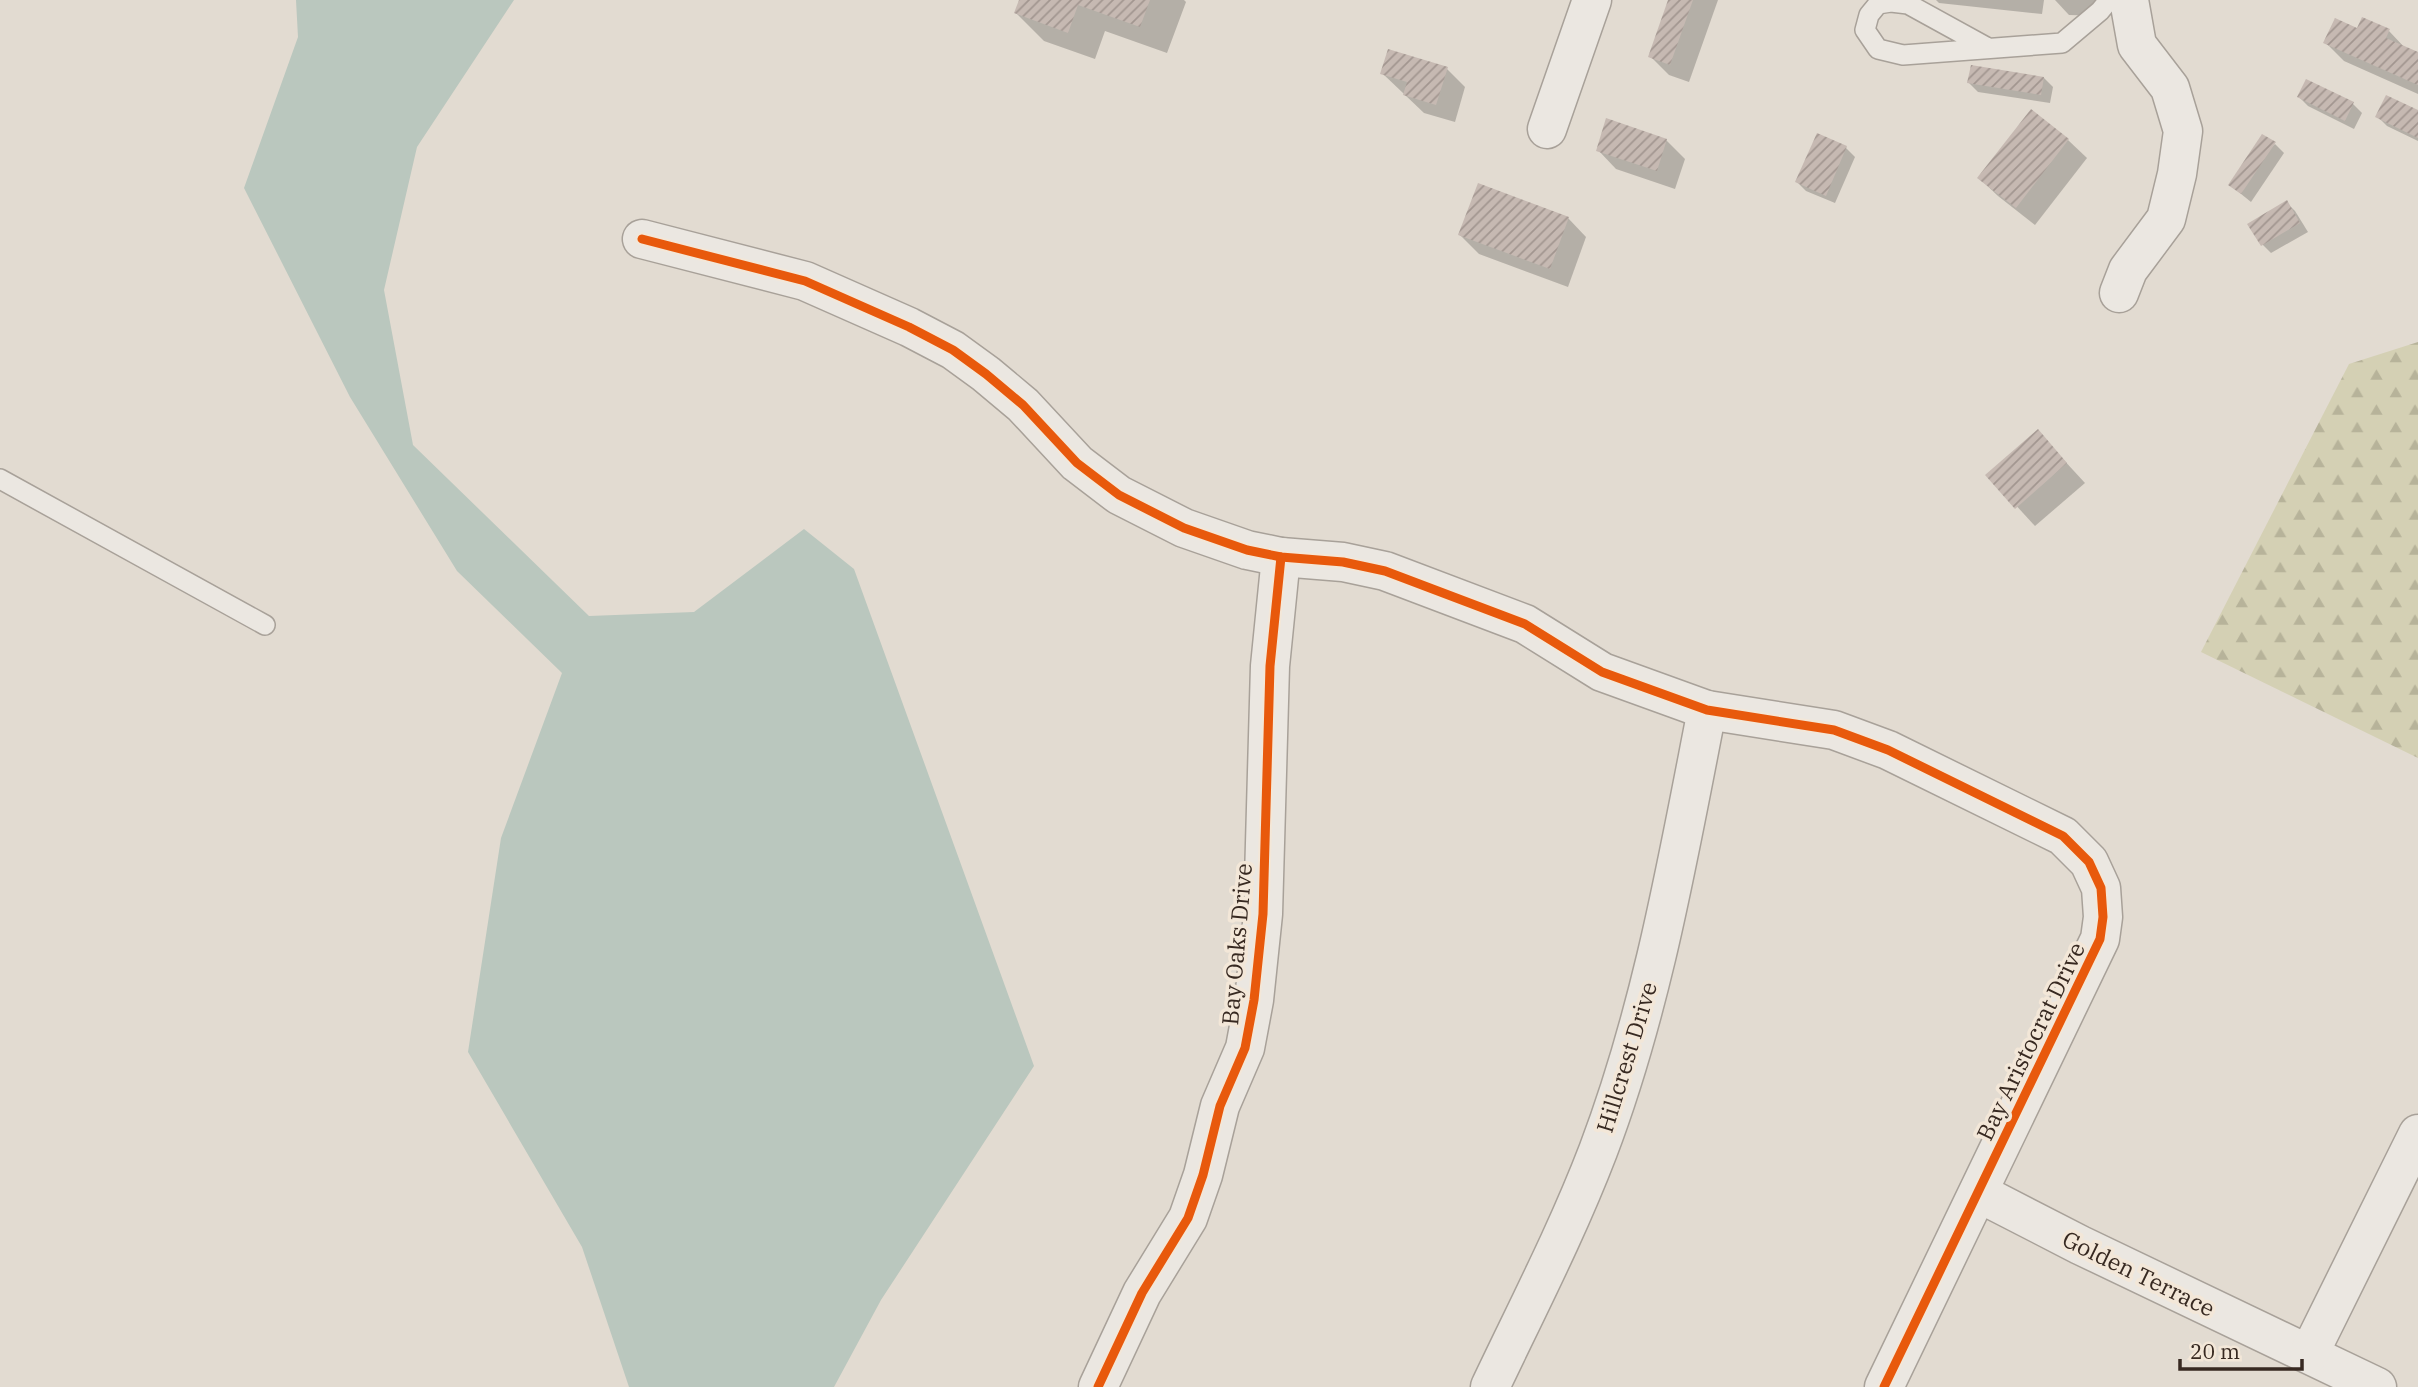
<svg xmlns="http://www.w3.org/2000/svg" width="2418" height="1387" viewBox="0 0 2418 1387" font-family="'IBM Plex Serif',serif">
<defs>
<pattern id="forest-firs" width="22" height="20" patternUnits="userSpaceOnUse" patternTransform="scale(1.75)"><rect width="22" height="20" fill="#d4d0b4"/><path d="M5 1l3.5 6h-7zM16 11l3.5 6h-7z" fill="#b7b39a"/></pattern>
<pattern id="building-hatch" width="6" height="6" patternUnits="userSpaceOnUse" patternTransform="scale(1.75)"><rect width="6" height="6" fill="#c6b9b2"/><path d="M-1 1l2-2M0 6l6-6M5 7l2-2" fill="none" stroke="#a29690"/></pattern>
</defs>
<rect width="100%" height="100%" fill="#e2dbd1"/>
<polygon fill="url(#forest-firs)" points="2418,342 2418,758 2201,652 2349,364"/>
<polygon fill="#bac7be" points="296,0 514,0 417,147 384,290 413,445 589,616 694,612 804,529 854,569 1034,1066 881,1300 834,1387 629,1387 582,1247 468,1052 501,838 562,673 457,571 350,397 244,188 298,37"/>
<g fill="#0003">
<polygon points="1021,0 1184,0 1186,2 1167,53 1105,31 1095,59 1044,41 1016,13"/>
<polygon points="1670,0 1718,0 1689,82 1669,75 1650,56"/>
<polygon points="1936,0 2044,0 2042,14 1939,3"/>
<polygon points="2055,0 2104,0 2104,16 2069,15"/>
<polygon points="2358,31 2389,31 2406,49 2418,54 2418,94 2344,61 2326,43"/>
<polygon points="1447,69 1465,87 1455,122 1424,113 1382,73"/>
<polygon points="2044,78 2053,87 2050,103 1978,92 1969,83"/>
<polygon points="2299,97 2353,104 2362,113 2354,129 2308,106"/>
<polygon points="2418,112 2418,141 2387,126 2378,117"/>
<polygon points="1818,135 1846,148 1855,157 1835,203 1806,191 1797,182"/>
<polygon points="1666,140 1685,159 1675,189 1616,169 1598,150"/>
<polygon points="2068,140 2087,158 2035,225 1998,196 1979,178"/>
<polygon points="2275,144 2284,153 2251,202 2230,185"/>
<polygon points="2286,202 2295,211 2308,232 2271,253 2262,244"/>
<polygon points="1568,218 1586,237 1568,287 1479,254 1460,235"/>
<polygon points="2038,432 2085,483 2035,526 1988,475"/>
</g>
<g fill="url(#building-hatch)">
<polygon points="1019,0 1150,0 1140,27 1078,5 1068,33 1014,13"/>
<polygon points="1668,0 1693,0 1670,65 1648,57"/>
<polygon points="2362,17 2390,29 2386,38 2418,52 2418,85 2323,43 2335,18 2357,28"/>
<polygon points="1388,49 1448,67 1436,105 1403,95 1407,82 1380,74"/>
<polygon points="1971,65 2044,77 2041,95 1967,83"/>
<polygon points="2306,79 2354,102 2345,121 2297,97"/>
<polygon points="2386,95 2418,110 2418,138 2375,117"/>
<polygon points="2031,109 2069,139 2016,208 1977,178"/>
<polygon points="1606,118 1667,139 1657,171 1596,151"/>
<polygon points="1817,133 1847,146 1826,196 1795,182"/>
<polygon points="2262,134 2276,142 2241,194 2228,185"/>
<polygon points="1478,183 1569,217 1550,269 1458,235"/>
<polygon points="2287,200 2300,223 2261,246 2247,224"/>
<polygon points="2038,429 2067,463 2015,509 1985,475"/>
</g>
<g fill="none" stroke-linecap="round" stroke-linejoin="round">
<defs>
<g id="lane">
<polyline points="1988,48 1908,4 1891,2 1878,4 1869,15 1865,30 1878,49 1903,55 2062,43 2100,11 2109,0"/>
<polyline points="0,479 265,625"/>
</g>
<g id="street">
<polyline points="1547,129 1592,0"/>
<polyline points="642,239 805,281 909,327 953,350 986,374 1023,405 1077,463 1119,495 1184,528 1247,550 1281,557 1343,562 1385,571 1525,624 1602,672 1707,710 1834,730 1888,750 2063,836 2089,862 2101,888 2103,917 2100,939 1884,1387"/>
<polyline points="2119,293 2128,270 2166,219 2177,174 2183,131 2170,88 2137,45 2129,0"/>
<polyline points="1979,1193 2080,1245 2377,1387"/>
<polyline points="2309,1354 2418,1134"/>
<polyline points="1098,1387 1142,1293 1188,1218 1203,1175 1220,1106 1245,1048 1254,1000 1263,914 1270,666 1281,557"/>
<path d="M1490,1387C1527,1309 1567,1232 1598,1151C1652,1009 1678,858 1707,710"/>
</g>
</defs>
<use href="#lane" stroke="#a8a199" stroke-width="22"/>
<use href="#street" stroke="#a8a199" stroke-width="41"/>
<use href="#lane" stroke="#ebe7e1" stroke-width="19"/>
<use href="#street" stroke="#ebe7e1" stroke-width="38"/>
<defs>
<g id="cycleway">
<polyline points="642,239 805,281 909,327 953,350 986,374 1023,405 1077,463 1119,495 1184,528 1247,550 1281,557 1343,562 1385,571 1525,624 1602,672 1707,710 1834,730 1888,750 2063,836 2089,862 2101,888 2103,917 2100,939 1884,1387"/>
<polyline points="1098,1387 1142,1293 1188,1218 1203,1175 1220,1106 1245,1048 1254,1000 1263,914 1270,666 1281,557"/>
</g>
</defs>
<use href="#cycleway" stroke="#f3e7d8" stroke-width="13"/>
<use href="#cycleway" stroke="#e8590c" stroke-width="9"/>
</g>
<g text-anchor="middle" dominant-baseline="central" stroke-width="7" stroke-linejoin="round" paint-order="stroke">
<g font-size="23" fill="#372921" stroke="#f3e7d8">
<text transform="translate(1236 944) rotate(-85)">Bay Oaks Drive</text>
<text transform="translate(2030 1041) rotate(-64)">Bay Aristocrat Drive</text>
<text transform="translate(1626 1057) rotate(-73)">Hillcrest Drive</text>
<text transform="translate(2139 1273) rotate(26)">Golden Terrace</text>
</g>
</g>
<path d="M2180 1359v10h122v-10" fill="none" stroke="#372921" stroke-width="3.5"/>
<text x="2190" y="1359" font-size="21" fill="#372921" stroke="#f3e7d8" stroke-width="5" paint-order="stroke">20 m</text>
</svg>
